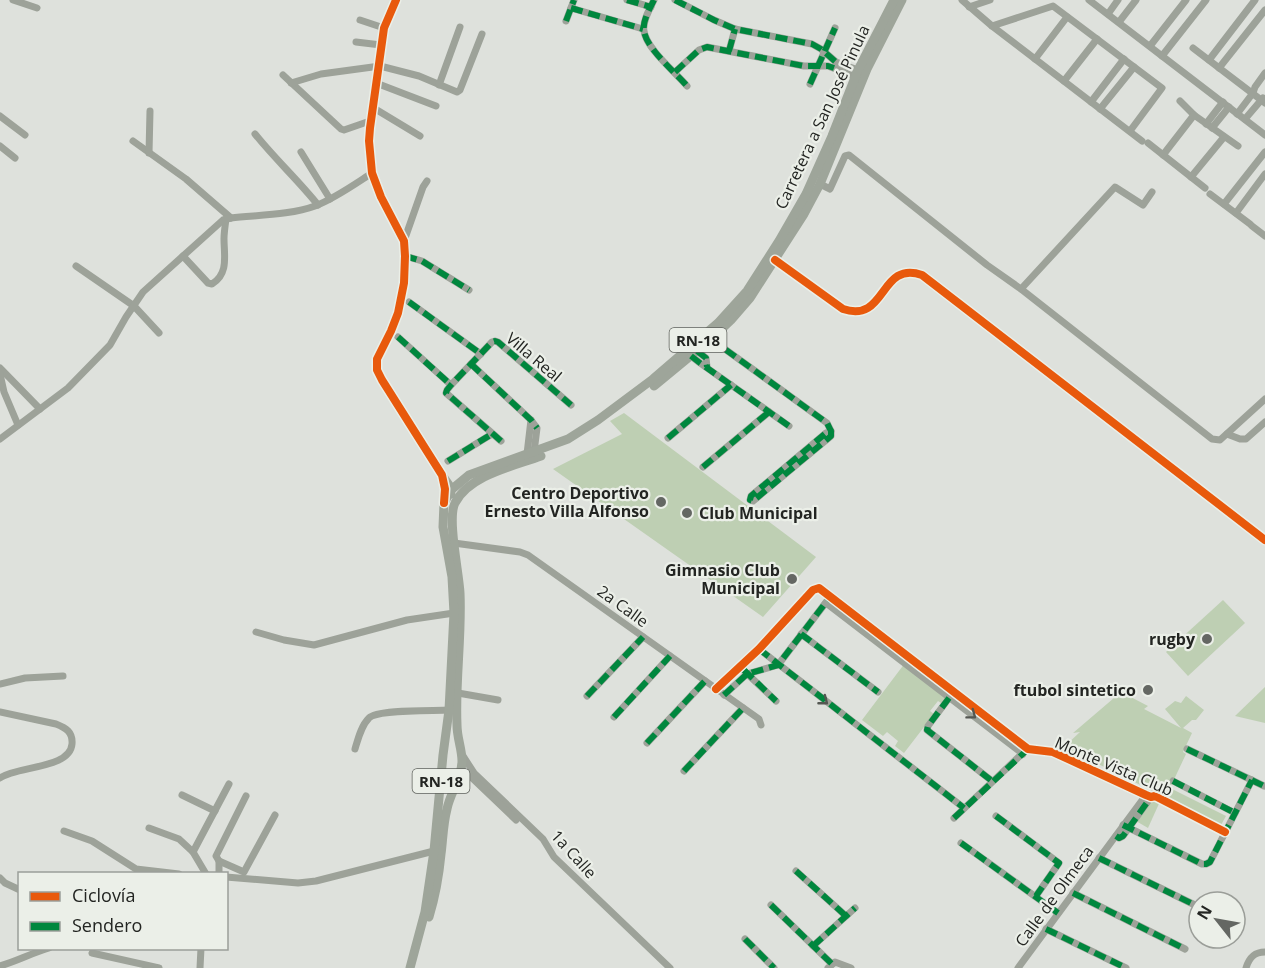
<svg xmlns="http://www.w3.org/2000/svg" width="1265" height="968" viewBox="0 0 1265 968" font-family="'Open Sans',sans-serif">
<rect width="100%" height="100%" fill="#dee1dc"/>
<g fill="#becfb3">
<polygon points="624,413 816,557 763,617 553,469 622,434 610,421"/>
<polygon points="1223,600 1245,623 1188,676 1166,652"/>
<polygon points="905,663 947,695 941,703 938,701 930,711 934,714 904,753 895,746 898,741 887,732 883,736 862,720"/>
<polygon points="1265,687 1265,723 1235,716"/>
<polygon points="1121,692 1148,706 1144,709 1181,728 1165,709 1175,701 1181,703 1186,696 1204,710 1196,720 1192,720 1183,728 1192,733 1183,752 1186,754 1170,788 1226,816 1221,825 1064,747 1080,732 1073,733"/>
<polygon points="1155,794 1162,797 1148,828 1136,821"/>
</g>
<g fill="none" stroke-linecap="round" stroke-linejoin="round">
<g stroke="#9da299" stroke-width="7">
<polyline points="13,0 37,8"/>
<polyline points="396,0 384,28 370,128 369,141 372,173 381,197 404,241 405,256 404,283 398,313 391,331 377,359 377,370 382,380 442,475 445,489 444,498"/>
<polyline points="627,0 651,7"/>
<path d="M654,0C650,8 642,22 644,31C646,48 675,72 687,86"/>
<polyline points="675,0 714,20 735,29 812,44 821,49 836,62 858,70"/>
<polyline points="962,0 992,26 1142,141"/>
<polyline points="1089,0 1265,135"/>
<polyline points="969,7 990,0"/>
<polyline points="571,8 643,29"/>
<polyline points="1108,14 1118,0"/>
<polyline points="360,20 384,28"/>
<polyline points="566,21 574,0"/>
<polyline points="1119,22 1136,0"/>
<polyline points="992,26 1053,6 1162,88 1130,131"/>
<polyline points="356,42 381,45"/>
<polyline points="1150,46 1186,0"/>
<polyline points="1193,48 1265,103"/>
<polyline points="729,51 735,29"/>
<polyline points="1162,56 1206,0"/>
<polyline points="1035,59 1067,17"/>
<polyline points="1209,60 1255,0"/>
<polyline points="1219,68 1265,10"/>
<polyline points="675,72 699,50 707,47 804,66 828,66 856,77"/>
<polyline points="283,75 341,129 344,130 370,121"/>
<polyline points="1064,81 1097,39"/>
<polyline points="291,83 321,74 380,66 419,76 457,92 460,90 482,34"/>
<polyline points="376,83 436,106"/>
<polyline points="810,84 835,28"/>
<polyline points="439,85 460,27"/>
<polyline points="1180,101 1194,115 1238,146"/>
<polyline points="1091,102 1124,59"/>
<polyline points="372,107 420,136"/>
<polyline points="1100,109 1134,67"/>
<polyline points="1237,114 1253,93 1255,87 1265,73"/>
<polyline points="0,116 25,135"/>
<polyline points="1245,119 1263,98"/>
<polyline points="1206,124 1223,102"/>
<polyline points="1212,128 1229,107"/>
<path d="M255,134C275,159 298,180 318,205"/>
<polyline points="133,141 186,179 231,218"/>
<polyline points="1148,143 1205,188"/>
<polyline points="0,146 15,158"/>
<polyline points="301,152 330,199"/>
<polyline points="149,153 150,111"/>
<polyline points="1163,155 1194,115"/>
<polyline points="1191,177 1224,137"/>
<polyline points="820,184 830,189 845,156 849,155 987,265 1021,289 1212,439 1220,440 1265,399"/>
<polyline points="1210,194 1250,224"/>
<polyline points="1224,204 1265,152"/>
<polyline points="1236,213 1265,174"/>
<polyline points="1252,226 1265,236"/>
<polyline points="404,241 423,187 427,181"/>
<path d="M183,256L208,283L212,284C229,274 224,255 224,239C224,233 225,226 226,219"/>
<polyline points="405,256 422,261 469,290"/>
<path d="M775,260L843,309C887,324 879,260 922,275L1265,540"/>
<polyline points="76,266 134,306 159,333"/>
<polyline points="1021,289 1115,187 1143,205 1152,192"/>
<polyline points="409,302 481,354"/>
<polyline points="398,337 451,385"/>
<polyline points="711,339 827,423 831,431"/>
<polyline points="697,351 706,358 707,367"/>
<polyline points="691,356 700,363 789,426"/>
<polyline points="471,364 531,420 537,428 534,452"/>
<polyline points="0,368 40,409"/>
<polyline points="0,374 4,392 18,425"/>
<polygon points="831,431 831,436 753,501 750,500 751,496 826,433"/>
<polyline points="1227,434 1240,439 1246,439 1265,422"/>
<polyline points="668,438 731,385"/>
<path d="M0,439L68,388L110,345L126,317L143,292L223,220L231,218C257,215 291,215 315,206C334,199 355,184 372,173"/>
<polyline points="501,441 446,393 447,390 451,385 492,342 495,341 498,342 571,405"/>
<polyline points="527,454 531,420"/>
<polyline points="448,461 492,434"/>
<polyline points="703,467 769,412"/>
<polyline points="454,543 520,552 528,555 759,719 761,725"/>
<polyline points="826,603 1023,754"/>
<polyline points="256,632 284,640 314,645 407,620 454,613"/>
<polyline points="801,634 878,692"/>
<polyline points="759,649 964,808"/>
<polyline points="740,667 776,701"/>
<polyline points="0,684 25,678 63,676"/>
<polyline points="716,689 759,649 813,590 819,588 1028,749 1053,752 1146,795 1151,797 1155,796 1225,832"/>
<polyline points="458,693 498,700"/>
<polyline points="724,695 747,674 778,665 827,601"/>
<polyline points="587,696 643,637"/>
<polyline points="949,698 928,726 927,730 992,781"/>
<path d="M0,712L56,724C66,728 73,732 72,744C70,769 17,766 0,778"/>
<polyline points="614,717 670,656"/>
<polyline points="647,743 705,681"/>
<path d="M355,749C358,739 361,726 369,718C377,709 434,711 449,710"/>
<polyline points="1187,749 1264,786"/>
<polyline points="463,756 474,773 543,839 554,857 670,968"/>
<polyline points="684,771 743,708"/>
<polyline points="459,774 465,774 470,776 516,820"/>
<polyline points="1173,781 1235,813"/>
<polyline points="182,795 215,811"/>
<polyline points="246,796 216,856 219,861 244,872 275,815"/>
<polyline points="996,816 1059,863 1036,896"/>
<polyline points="954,818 1024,752"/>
<polyline points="1123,825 1202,864 1206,864 1210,862 1252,780"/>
<polyline points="149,828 179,839 193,852 206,874"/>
<polyline points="64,831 92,841 136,869 179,874"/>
<polyline points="1116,836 1119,838 1123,836 1151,797"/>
<polyline points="961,843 1058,913"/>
<polyline points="193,852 229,784"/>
<polyline points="1099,858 1199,907"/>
<polyline points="796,871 846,916"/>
<polyline points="219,874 219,861"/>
<polyline points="226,877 298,883 316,881 434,851"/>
<polyline points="0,878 5,883 20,890"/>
<polyline points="1073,893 1185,949"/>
<polyline points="771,905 832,964"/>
<polyline points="1046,929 1126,968"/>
<polyline points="745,939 774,968"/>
<polyline points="813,946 855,908"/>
<polyline points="92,953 159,968"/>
<path d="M0,966C17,961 32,953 49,948"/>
<polyline points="200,968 201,948"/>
<polyline points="828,968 835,962 851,968"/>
<polyline points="1018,968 1146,795"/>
<path d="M1246,968C1249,958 1254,952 1265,952"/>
</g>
<g stroke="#9ea59a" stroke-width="9">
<polyline points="654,386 711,339 731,320 750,298 804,214 820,184 867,69 902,0"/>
<polyline points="442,475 449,485 451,494"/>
<path d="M429,917C435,897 439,875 441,854C443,839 443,824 447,809C450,793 462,778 462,761C462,749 457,738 457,725C455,681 462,637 460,593C459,573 447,518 455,503C469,475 514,466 541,456"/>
<polyline points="410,968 425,912 434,851 443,755 449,710 454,613 452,577 443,527 444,503 451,490 469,475 568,439 598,420 653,379 718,323 747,291 779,241 806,194 832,136 858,70 894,0"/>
</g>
<g stroke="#00873e" stroke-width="6" stroke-dasharray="12 6" stroke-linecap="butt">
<polyline points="627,0 651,7"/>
<path d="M654,0C650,8 642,22 644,31C646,48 675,72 687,86"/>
<polyline points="675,0 714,20 735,29 812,44 821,49 836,62"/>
<polyline points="571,8 643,29"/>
<polyline points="566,21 574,0"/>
<polyline points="729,51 735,29"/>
<polyline points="675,72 699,50 707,47 804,66 828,66 834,68"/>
<polyline points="810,84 835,28"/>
<polyline points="405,256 422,261 469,290"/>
<polyline points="409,302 481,354"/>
<polyline points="398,337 451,385"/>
<polyline points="711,339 827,423 831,431"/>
<polyline points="697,351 706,358 707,367"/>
<polyline points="691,356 700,363 789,426"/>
<polyline points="471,364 531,420 537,428"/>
<polygon points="831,431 831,436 753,501 750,500 751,496 826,433"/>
<polyline points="668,438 731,385"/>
<polyline points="501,441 446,393 447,390 451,385 492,342 495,341 498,342 571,405"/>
<polyline points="448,461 492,434"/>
<polyline points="703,467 769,412"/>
<polyline points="801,634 878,692"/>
<polyline points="759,649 964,808"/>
<polyline points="744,670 776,701"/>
<polyline points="724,695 747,674 778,665 830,597"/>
<polyline points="587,696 643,637"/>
<polyline points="949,698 928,726 927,730 992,781"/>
<polyline points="614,717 670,656"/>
<polyline points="647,743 705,681"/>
<polyline points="1187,749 1264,786"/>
<polyline points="684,771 743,708"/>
<polyline points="1173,781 1235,813"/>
<polyline points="996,816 1059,863 1036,896"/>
<polyline points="954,818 1028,749"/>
<polyline points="1123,825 1202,864 1206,864 1210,862 1252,780"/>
<polyline points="1116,836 1119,838 1123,836 1151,797"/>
<polyline points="961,843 1058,913"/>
<polyline points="1099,858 1199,907"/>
<polyline points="796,871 846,916"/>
<polyline points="1073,893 1185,949"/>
<polyline points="771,905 832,964"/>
<polyline points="1046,929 1126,968"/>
<polyline points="745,939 774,968"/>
<polyline points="813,946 855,908"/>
</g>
<defs>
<g id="cycleway">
<polyline points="396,0 384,28 370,128 369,141 372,173 381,197 404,241 405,256 404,283 398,313 391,331 377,359 377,370 382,380 442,475 445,489 444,503"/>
<path d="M775,260L843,309C887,324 879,260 922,275L1265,540"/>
<polyline points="716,689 759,649 813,590 819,588 1028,749 1053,752 1146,795 1151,797 1155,796 1225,832"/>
</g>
</defs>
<use href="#cycleway" stroke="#ebefe8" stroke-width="11"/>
<use href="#cycleway" stroke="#e8590c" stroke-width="8"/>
</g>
<defs><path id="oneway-chevron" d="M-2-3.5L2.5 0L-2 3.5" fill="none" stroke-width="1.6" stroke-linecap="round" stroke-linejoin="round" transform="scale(1.5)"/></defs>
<g stroke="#545752">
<use href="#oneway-chevron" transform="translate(824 701) rotate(38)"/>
<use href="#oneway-chevron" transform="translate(972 715) rotate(37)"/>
</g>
<g fill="#646763" stroke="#ebefe8" stroke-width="2">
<circle cx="661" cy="502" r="6"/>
<circle cx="687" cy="513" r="6"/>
<circle cx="792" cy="579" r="6"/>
<circle cx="1207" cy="639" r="6"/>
<circle cx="1148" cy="690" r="6"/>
</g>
<g text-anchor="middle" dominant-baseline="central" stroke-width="4.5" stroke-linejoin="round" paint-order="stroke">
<g fill="#ebefe8" stroke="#5f625d" stroke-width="1.5">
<rect x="669.5" y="328" width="57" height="24" rx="4.5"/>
<rect x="412.5" y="769" width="57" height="24" rx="4.5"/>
</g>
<g font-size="15" font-weight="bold" fill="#232522">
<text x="698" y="340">RN-18</text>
<text x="441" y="781">RN-18</text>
</g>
<g font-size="16" fill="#232522" stroke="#ebefe8">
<text transform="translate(822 117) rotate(-65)">Carretera a San José Pinula</text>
<text transform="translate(534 357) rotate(40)">Villa Real</text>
<text transform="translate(623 606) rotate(36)">2a Calle</text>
<text transform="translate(1114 766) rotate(23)">Monte Vista Club</text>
<text transform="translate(574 854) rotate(48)">1a Calle</text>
<text transform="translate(1054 896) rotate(-54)">Calle de Olmeca</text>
</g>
<g font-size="16" font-weight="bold" fill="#232522" stroke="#ebefe8" text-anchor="end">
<text x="649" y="493">Centro Deportivo<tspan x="649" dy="18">Ernesto Villa Alfonso</tspan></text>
<text x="699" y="513" text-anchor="start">Club Municipal</text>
<text x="780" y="570">Gimnasio Club<tspan x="780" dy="18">Municipal</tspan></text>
<text x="1195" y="639">rugby</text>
<text x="1136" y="690">ftubol sintetico</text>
</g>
</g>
<rect x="18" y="872" width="210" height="78" fill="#ebefe8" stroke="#9b9e99" stroke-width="1.5"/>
<rect x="30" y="892" width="30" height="9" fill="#e8590c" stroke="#9b9e99" stroke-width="1.5"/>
<text x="72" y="902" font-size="18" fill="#232522">Ciclovía</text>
<rect x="30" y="922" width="30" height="9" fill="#00873e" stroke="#9b9e99" stroke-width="1.5"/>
<text x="72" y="932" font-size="18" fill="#232522">Sendero</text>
<g transform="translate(1217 920) rotate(301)"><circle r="28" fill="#ebefe8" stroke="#9b9e99" stroke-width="1.5"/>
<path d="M0-4.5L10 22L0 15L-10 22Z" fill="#646763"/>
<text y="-9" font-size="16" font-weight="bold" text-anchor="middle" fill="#232522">N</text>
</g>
</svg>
